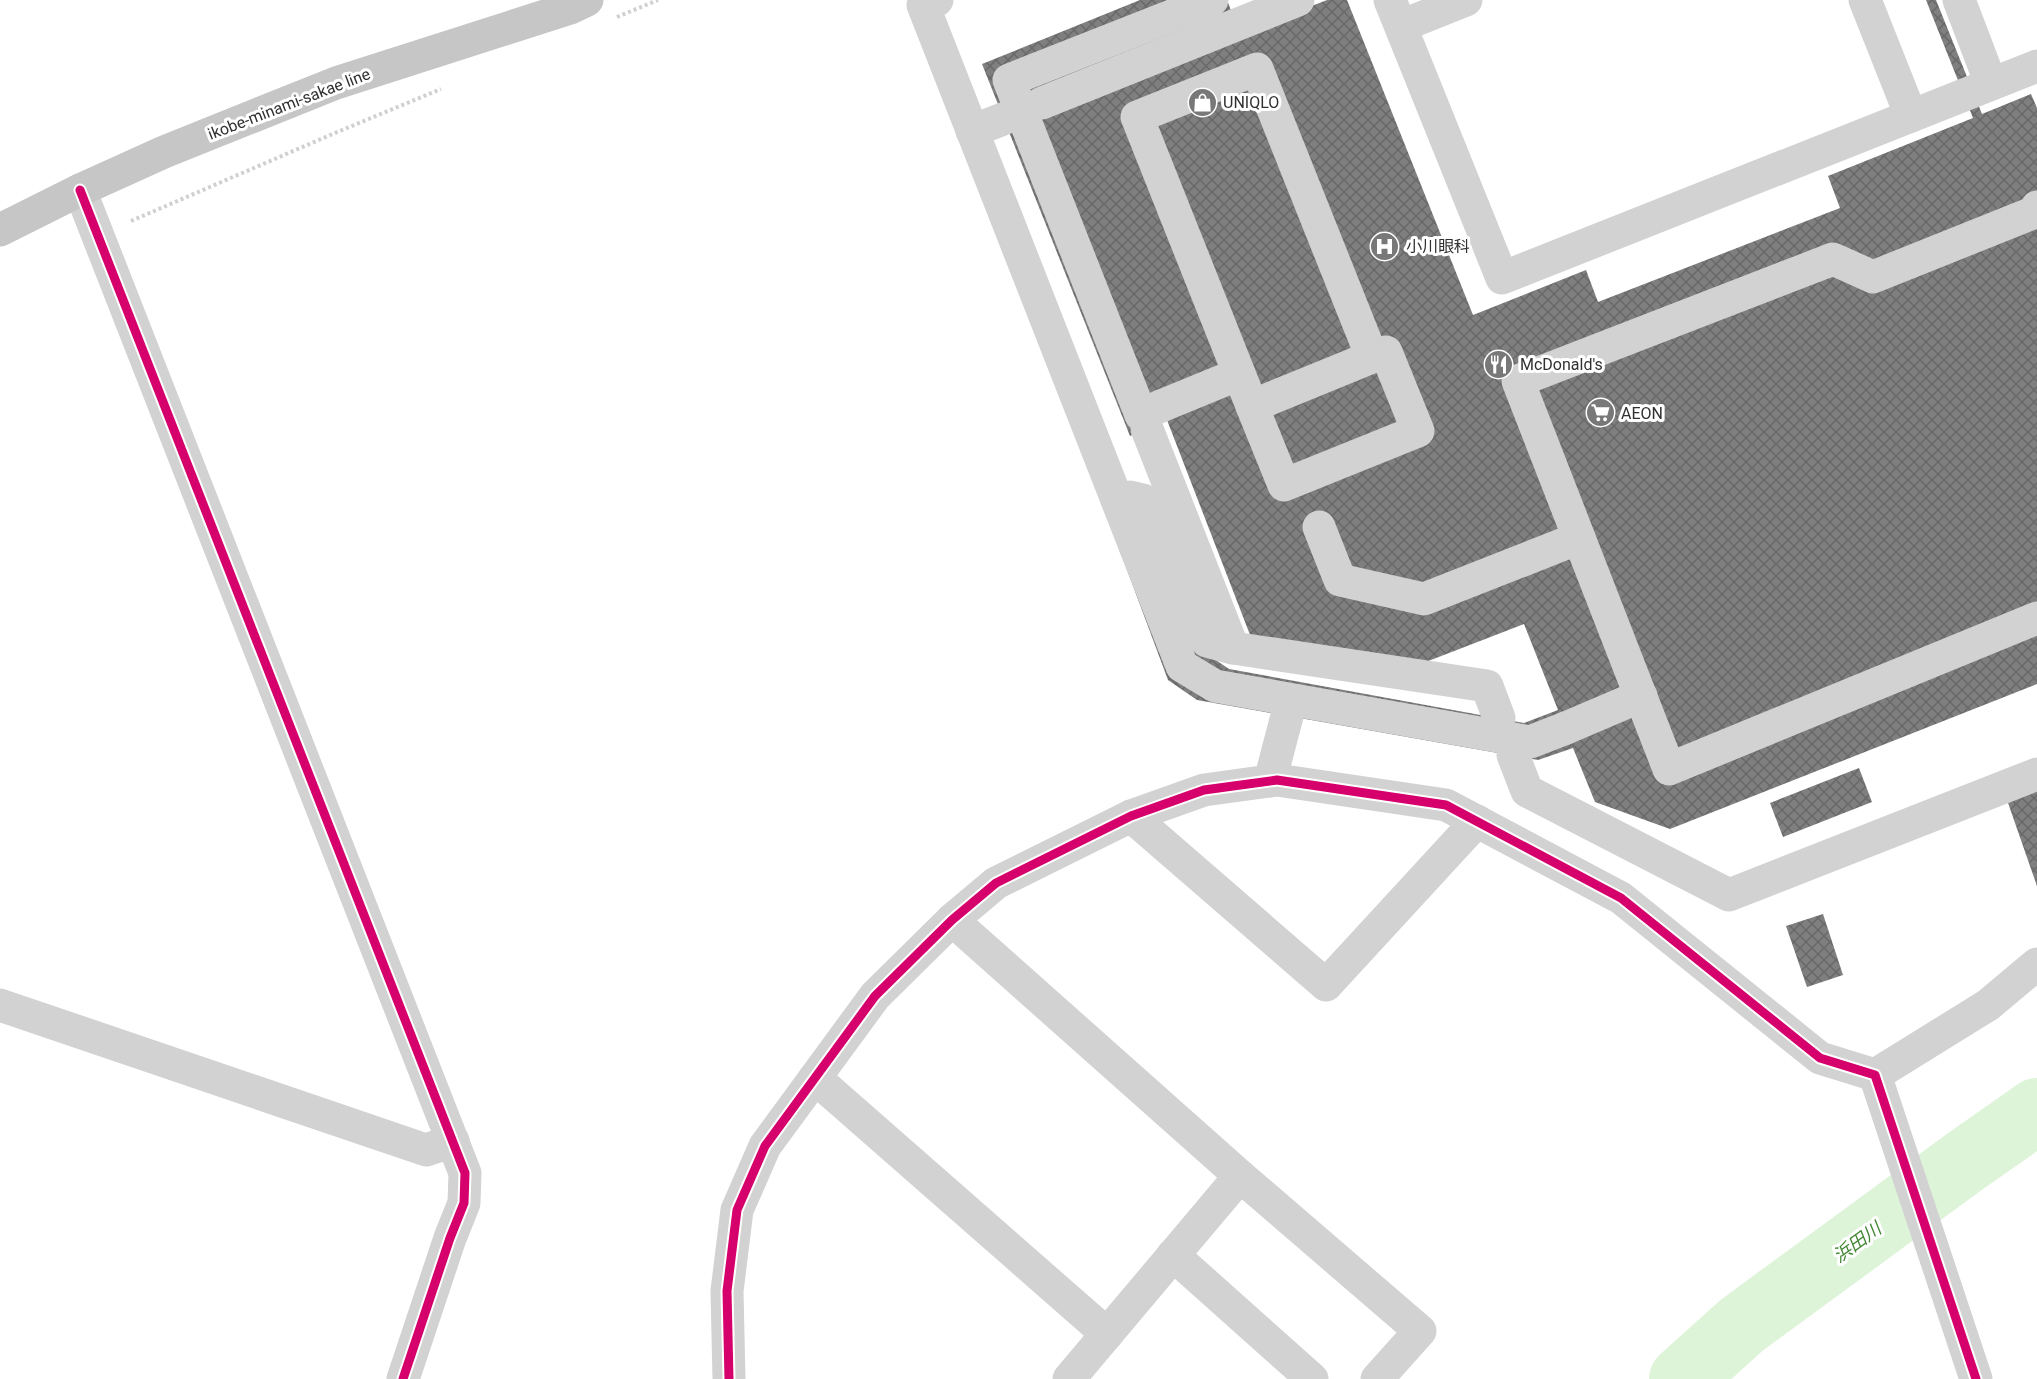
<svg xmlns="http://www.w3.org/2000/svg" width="2037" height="1379" viewBox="0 0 2037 1379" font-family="Roboto,'Noto Sans JP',sans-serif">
<defs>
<pattern id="building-cross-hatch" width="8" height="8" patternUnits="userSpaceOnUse" patternTransform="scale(1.5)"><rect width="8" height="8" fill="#7f7f7f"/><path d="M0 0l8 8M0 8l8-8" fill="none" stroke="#686868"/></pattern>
</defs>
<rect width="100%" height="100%" fill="#fff"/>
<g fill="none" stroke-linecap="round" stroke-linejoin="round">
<polyline stroke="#ddf4d8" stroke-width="66" points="1682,1379 1742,1325 1967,1160 2037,1111"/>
</g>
<g fill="url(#building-cross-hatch)">
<polygon points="1140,0 1227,0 1240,34 1327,0 1347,0 1473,315 1586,270 1598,302 1840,208 1828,176 1973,118 1926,0 1936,0 1982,114 2031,94 2037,108 2037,684 1670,829 1595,802 1573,748 1538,760 1197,700 1168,680 1120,551 1198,648 1229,669 1524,723 1558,710 1524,624 1418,665 1252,640 1167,420 1130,436 982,64"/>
<polygon points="1859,768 1872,802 1783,837 1770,803"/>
<polygon points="2037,790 2037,886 2007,800"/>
<polygon points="1823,914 1843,975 1807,987 1786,926"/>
</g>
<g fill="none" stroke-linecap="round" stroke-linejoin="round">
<g stroke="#d0d0d0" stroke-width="4" stroke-dasharray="3 3" stroke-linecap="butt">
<polyline points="617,17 658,0"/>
<polyline points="131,221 335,133 441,89"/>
</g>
<g stroke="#d2d2d2" stroke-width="33">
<polyline points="937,0 923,5 1117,500 1130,497 1143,500 1156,516 1200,631 1207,641 1233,648 1487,686 1499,718"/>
<polyline points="1390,0 1502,278 2037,66"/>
<polyline points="1865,0 1911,116"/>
<polyline points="1959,0 1991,84"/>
<polyline points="1401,26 1466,0"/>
<polygon points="1257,69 1372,357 1252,406 1137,117"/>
<polyline points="1042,103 1298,0"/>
<polyline points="972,131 1003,119"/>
<polyline points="80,190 465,1173 464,1203 450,1238 403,1379"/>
<polyline points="2037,207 2035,212 1873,277 1833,259 1518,381 1669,769 2037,618"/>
<polyline points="1161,406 1239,374"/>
<polyline points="1252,406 1284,485 1418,431 1386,352 1372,357"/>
<polyline points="1147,429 1233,648"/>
<polyline points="1117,500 1135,546"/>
<polyline points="1319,527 1340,580 1424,599 1579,538"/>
<polyline points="1566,728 1641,696"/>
<polyline points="1513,755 1527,791 1729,895 2037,774"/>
<polyline points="1270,781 1287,716"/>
<polyline points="1131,816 1326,985 1477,821"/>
<polyline points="952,920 1240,1176 1420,1331 1377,1379"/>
<polyline points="0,1005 426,1150 453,1141"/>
<polyline points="1875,1075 1988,1005 2037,964"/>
<polyline points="815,1078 1107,1334"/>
<polyline points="1173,1255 1312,1379"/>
<polyline points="729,1379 727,1291 737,1210 765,1146 875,996 952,920 996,883 1131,816 1204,790 1277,780 1446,805 1621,898 1820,1058 1875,1075 1976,1379"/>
<polyline points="1069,1379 1240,1176"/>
</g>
<polyline stroke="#c6c6c6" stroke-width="33" points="0,230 80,190 164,152 336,83 570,8 587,0"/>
<g stroke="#d2d2d2" stroke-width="33">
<polyline points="1161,406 1141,415 1009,80 1212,0"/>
<polyline points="1135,546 1182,666 1215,686 1530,742 1566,728"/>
</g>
<defs>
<g id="cycleway">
<polyline points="80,190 465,1173 464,1203 450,1238 403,1379"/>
<polyline points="729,1379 727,1291 737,1210 765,1146 875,996 952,920 996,883 1131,816 1204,790 1277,780 1446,805 1621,898 1820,1058 1875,1075 1976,1379"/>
</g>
</defs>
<use href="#cycleway" stroke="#fff" stroke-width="13"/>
<use href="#cycleway" stroke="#d6006c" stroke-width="9"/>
</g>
<defs>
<symbol id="shop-disc" viewBox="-11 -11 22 22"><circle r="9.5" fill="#787878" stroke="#fff"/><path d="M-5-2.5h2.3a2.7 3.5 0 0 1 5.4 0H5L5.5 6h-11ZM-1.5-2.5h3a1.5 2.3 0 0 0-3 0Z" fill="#fff"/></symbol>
<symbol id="hospital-disc" viewBox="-11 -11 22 22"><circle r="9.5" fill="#787878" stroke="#fff"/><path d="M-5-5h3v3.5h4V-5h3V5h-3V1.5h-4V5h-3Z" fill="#fff"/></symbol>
<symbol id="restaurant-disc" viewBox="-11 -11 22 22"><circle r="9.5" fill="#787878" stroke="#fff"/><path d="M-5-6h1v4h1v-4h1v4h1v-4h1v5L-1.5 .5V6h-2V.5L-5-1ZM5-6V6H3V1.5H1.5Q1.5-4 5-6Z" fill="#fff"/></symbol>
<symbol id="supermarket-disc" viewBox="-11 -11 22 22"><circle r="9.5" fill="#787878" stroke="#fff"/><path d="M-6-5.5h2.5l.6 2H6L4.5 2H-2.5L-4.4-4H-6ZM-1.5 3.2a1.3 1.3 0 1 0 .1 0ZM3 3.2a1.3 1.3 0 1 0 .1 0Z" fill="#fff"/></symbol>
</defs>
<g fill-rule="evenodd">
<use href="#shop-disc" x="1186" y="86" width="33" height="33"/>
<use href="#hospital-disc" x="1368" y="230" width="33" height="33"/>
<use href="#restaurant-disc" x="1482" y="348" width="33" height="33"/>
<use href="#supermarket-disc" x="1584" y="396" width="33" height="33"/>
</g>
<g text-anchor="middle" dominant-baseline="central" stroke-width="6" stroke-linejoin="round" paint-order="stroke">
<g font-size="16" fill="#303030" stroke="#fff" text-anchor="start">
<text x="1223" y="102">UNIQLO</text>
<text x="1406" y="246">小川眼科</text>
<text x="1520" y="364">McDonald's</text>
<text x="1621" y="413">AEON</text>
</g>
<g font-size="16" fill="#303030" stroke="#fff">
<text transform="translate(289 104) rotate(-21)">ikobe-minami-sakae line</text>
</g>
<g font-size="18" font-style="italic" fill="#418531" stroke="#fff">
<text transform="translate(1857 1242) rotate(-36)">浜田川</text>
</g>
</g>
</svg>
